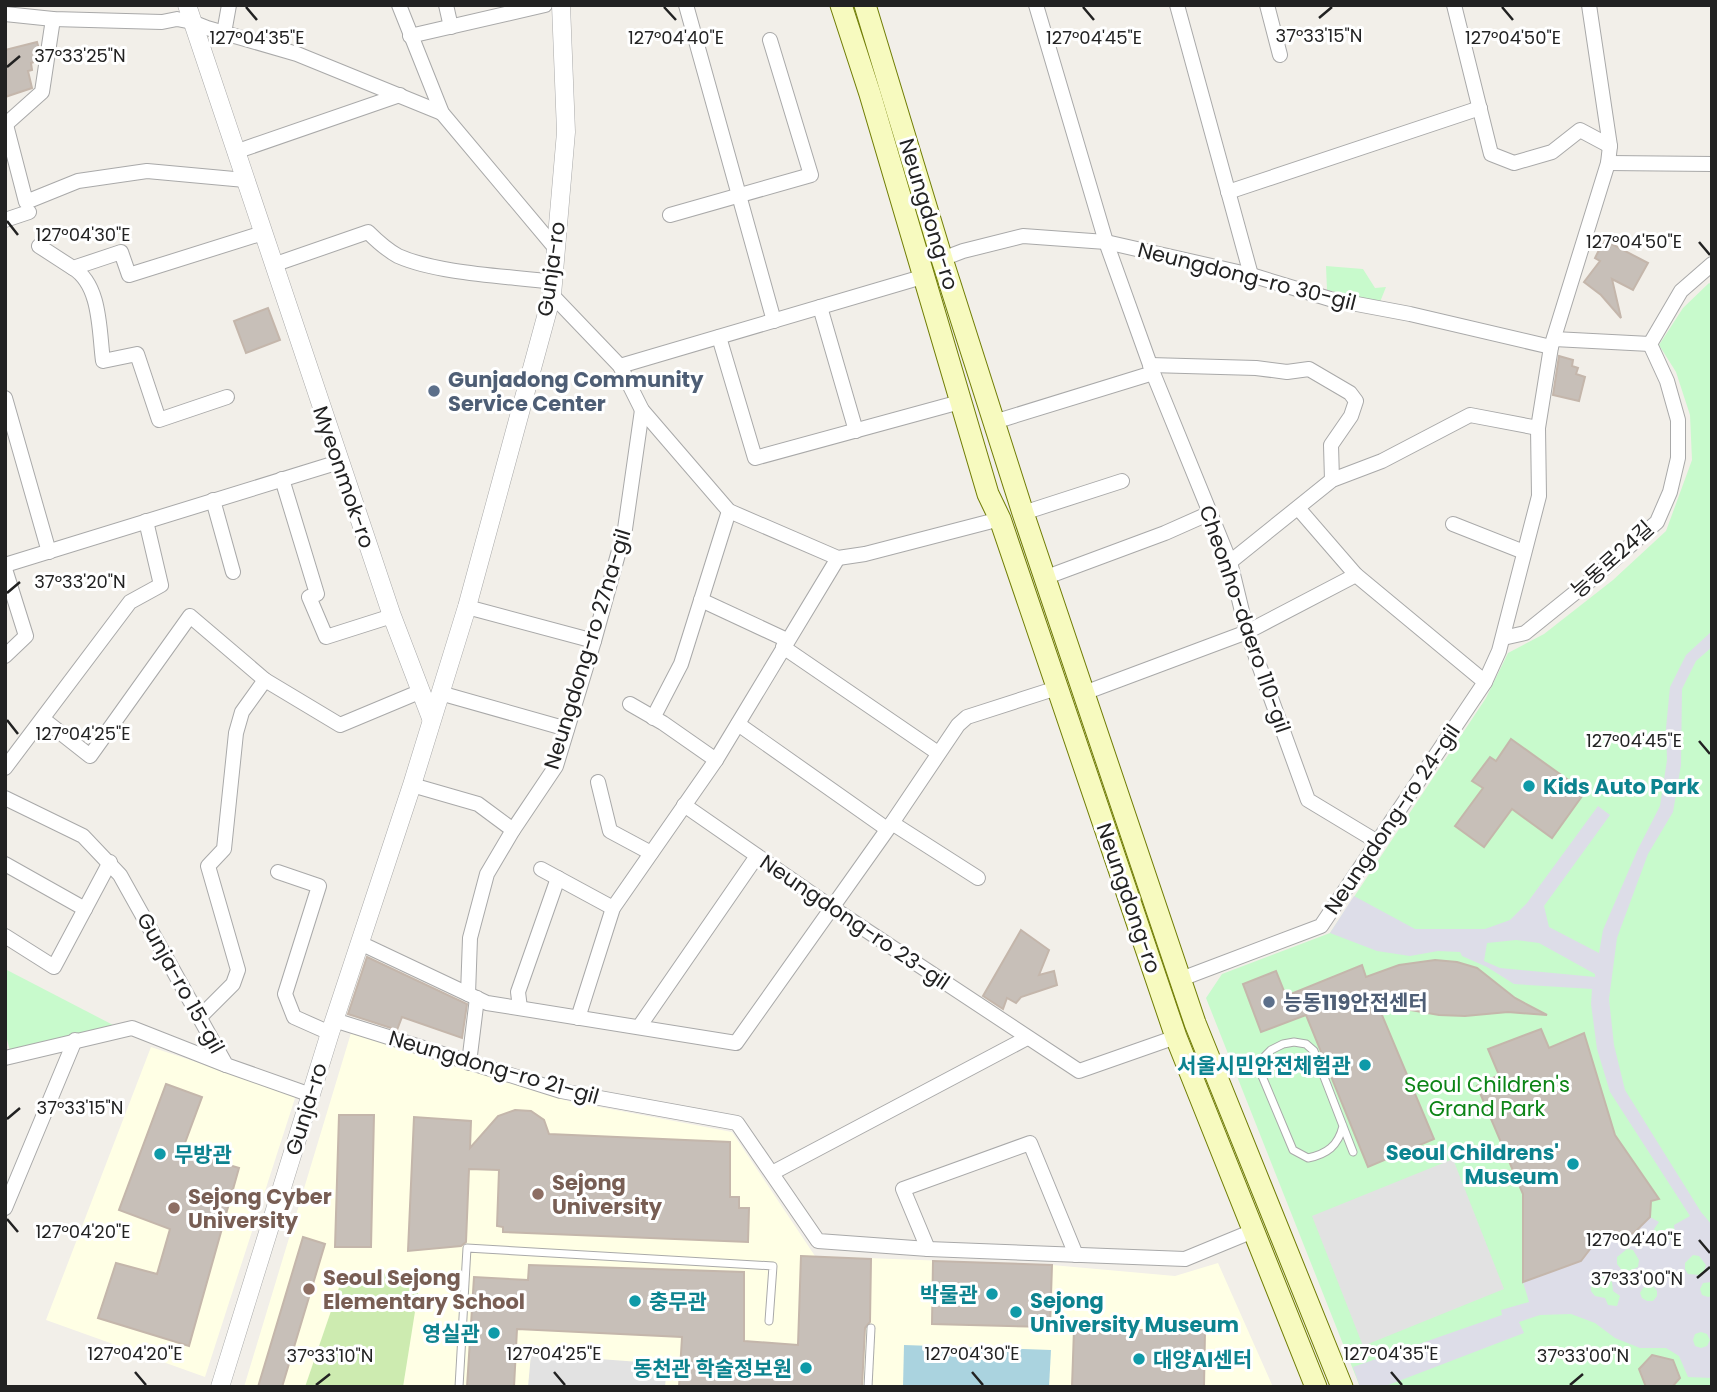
<svg xmlns="http://www.w3.org/2000/svg" width="1717" height="1392" viewBox="0 0 1717 1392" font-family="Poppins,'Noto Sans KR',sans-serif">
<rect width="100%" height="100%" fill="#f2efe9"/>
<g fill="#ffffe5">
<polygon points="351,1033 568,1101 732,1132 815,1256 1052,1265 1175,1276 1218,1263 1273,1387 244,1387"/>
<polygon points="151,1047 296,1095 205,1377 46,1320"/>
</g>
<polygon fill="#cdebb0" points="344,1273 421,1274 403,1387 305,1387"/>
<g fill="#c8facc">
<polygon points="1326,266 1363,269 1375,288 1386,287 1380,302 1327,290"/>
<polygon points="1709,283 1712,285 1712,1387 1360,1387 1206,998 1222,974 1330,933 1486,698 1508,653 1544,634 1613,580 1666,531 1692,460 1690,415 1676,372 1659,345 1683,308"/>
<polygon points="5,969 115,1026 10,1051 5,1031"/>
</g>
<g fill="#e2e2e2">
<polygon points="1453,1159 1504,1289 1363,1346 1312,1216"/>
<polygon points="531,1354 667,1364 665,1387 528,1387"/>
</g>
<path fill="#dddde8" fill-rule="evenodd" d="M1712,631V647L1696,661L1682,689L1681,765L1673,812L1648,854L1617,938L1609,999L1614,1045L1625,1090L1701,1212L1712,1225V1282L1703,1283L1700,1289L1702,1295L1708,1297L1712,1296V1378L1688,1377L1679,1356L1666,1348H1640L1615,1338L1595,1323L1571,1314L1540,1315L1519,1322L1524,1333L1383,1387H1360L1353,1367L1502,1315L1501,1310L1529,1302L1523,1282L1581,1261L1594,1244L1604,1236L1621,1238L1634,1232L1650,1217L1659,1222L1654,1229L1657,1239L1667,1242L1675,1236L1674,1225L1690,1216L1610,1092L1597,1049L1591,1004L1592,989L1514,984L1487,967L1462,956L1460,952L1438,951L1410,956L1377,951L1330,933L1354,896L1415,929H1485L1510,920L1527,903L1598,806L1610,815L1544,906L1549,927L1599,953L1603,930L1638,849L1660,806L1667,760L1666,728L1670,687L1686,655ZM1516,940L1539,943L1595,974V977L1500,968L1484,961L1487,943ZM1627,1249L1633,1250L1639,1260L1638,1267L1627,1272L1621,1269L1617,1264V1257ZM1693,1255L1699,1256L1706,1265L1704,1271L1700,1275L1688,1274L1685,1269V1263ZM1601,1276L1607,1277L1612,1282L1613,1291L1620,1296L1617,1306L1608,1305L1605,1298L1595,1296L1591,1291V1285L1595,1279ZM1648,1285L1653,1286L1657,1291V1296L1653,1301H1647L1642,1298L1640,1293L1643,1288ZM1701,1332L1707,1334L1710,1340L1707,1346L1701,1348L1695,1346L1693,1340L1695,1334Z"/>
<polygon fill="#aad3df" points="904,1345 1051,1350 1049,1387 903,1387"/>
<g fill="#c7bfb8" stroke="#c4b6ab" stroke-width="2">
<polygon points="37,42 39,49 37,61 31,63 32,70 28,71 32,88 5,97 5,50"/>
<polygon points="1604,240 1648,263 1633,290 1612,279 1621,318 1601,295 1584,282 1600,261 1595,258"/>
<polygon points="268,308 280,340 246,353 234,321"/>
<polygon points="1559,356 1573,360 1572,366 1578,368 1576,374 1585,377 1579,401 1553,395"/>
<polygon points="1511,739 1585,792 1552,838 1512,809 1484,847 1455,826 1483,788 1472,781 1490,757 1496,761"/>
<polygon points="1021,930 1049,950 1039,975 1054,971 1057,985 1021,997 1016,1003 1007,998 1003,1009 983,996"/>
<polygon points="367,957 467,1004 462,1038 402,1017 397,1030 348,1014"/>
<polygon points="1435,960 1457,962 1477,968 1515,998 1547,1015 1508,1012 1465,1016 1439,1015 1405,1009 1374,996 1434,1139 1368,1167 1306,1015 1261,1032 1243,984 1276,971 1286,996 1362,965 1366,977 1399,965"/>
<polygon points="1541,1029 1549,1048 1584,1033 1615,1135 1659,1199 1651,1201 1650,1217 1634,1233 1621,1238 1604,1236 1594,1244 1581,1261 1523,1282 1523,1194 1477,1086 1499,1075 1488,1049"/>
<polygon points="166,1084 202,1097 182,1151 239,1168 189,1346 98,1318 116,1263 157,1274 170,1229 119,1210"/>
<polygon points="515,1110 531,1111 544,1120 549,1134 730,1142 730,1197 739,1197 739,1208 749,1208 748,1242 503,1232 503,1227 497,1226 499,1170 469,1169 466,1242 461,1246 408,1251 414,1117 471,1121 470,1148 498,1116"/>
<polygon points="339,1115 374,1115 371,1247 335,1247"/>
<polygon points="303,1237 325,1244 282,1387 258,1387"/>
<polygon points="801,1256 871,1259 870,1322 865,1328 862,1387 679,1387 682,1337 517,1329 514,1387 467,1387 474,1277 528,1280 529,1265 744,1272 744,1341 798,1345"/>
<polygon points="933,1261 1052,1265 1050,1327 932,1324"/>
<polygon points="1074,1329 1205,1331 1204,1387 1072,1387"/>
<polygon points="1652,1355 1673,1360 1680,1378 1672,1387 1646,1387 1639,1369"/>
</g>
<g fill="none" stroke-linecap="round" stroke-linejoin="round">
<defs>
<g id="service">
<path d="M1343,1126C1338,1146 1327,1154 1308,1158L1293,1150L1262,1076L1261,1068L1263,1058L1271,1050L1283,1044L1294,1042L1306,1044L1314,1051L1353,1152"/>
<polyline points="459,1387 467,1248 773,1266 769,1321"/>
<polyline points="868,1387 871,1328"/>
</g>
<g id="minor">
<polyline points="399,5 442,113 557,250"/>
<polyline points="446,5 451,27"/>
<polyline points="686,5 774,321"/>
<polyline points="1036,5 1106,242 1153,373 1230,562 1247,632 1308,800 1376,841"/>
<polyline points="1177,5 1251,275"/>
<polyline points="1267,5 1280,55"/>
<polyline points="1454,5 1491,154 1514,163 1552,152 1580,130 1610,146"/>
<polyline points="5,14 53,19 162,22 177,19 192,22 207,28 297,54 442,113"/>
<polyline points="224,33 229,5"/>
<polyline points="410,36 545,5"/>
<polyline points="5,121 26,202 78,181 147,171 245,180"/>
<polyline points="5,125 42,92 53,19"/>
<polyline points="235,152 400,95"/>
<polyline points="1608,163 1712,164"/>
<polyline points="1228,192 1480,108"/>
<polyline points="670,215 811,175 770,40"/>
<polyline points="5,220 29,212"/>
<polyline points="39,246 73,268 121,252 129,275 263,233"/>
<polyline points="942,259 963,251 1023,236 1106,242 1251,275 1330,299 1410,314 1551,347"/>
<path d="M273,265L368,232C377,241 387,250 398,256C439,274 508,276 554,282"/>
<path d="M73,268C101,285 99,331 103,361L137,354L159,420L227,397"/>
<polyline points="552,295 620,366 642,410 729,511 838,558 865,554 1000,519"/>
<polyline points="820,307 856,431"/>
<polyline points="719,337 755,458 960,402"/>
<polyline points="1554,339 1650,344"/>
<polyline points="1150,365 1256,368 1287,372 1309,369 1350,393 1356,401 1351,416 1331,445 1332,480"/>
<polyline points="620,366 922,277"/>
<polyline points="5,398 49,552"/>
<polyline points="994,422 1153,373"/>
<polyline points="282,479 317,594 309,597 326,637 392,616"/>
<polyline points="213,500 233,572"/>
<polyline points="1298,508 1356,575"/>
<polyline points="1023,513 1122,481"/>
<polyline points="1453,524 1524,552"/>
<polyline points="1230,562 1332,480 1382,461 1470,415 1538,428"/>
<polyline points="5,565 339,462"/>
<polyline points="5,569 26,636 5,656"/>
<polyline points="1044,578 1165,533 1210,513"/>
<polyline points="701,600 787,640"/>
<polyline points="467,607 594,641"/>
<polyline points="1503,638 1525,633 1592,579 1657,522 1670,492 1678,458 1678,420 1667,381 1650,344 1681,291 1712,264"/>
<polyline points="783,647 938,753"/>
<polyline points="440,693 567,729"/>
<polyline points="1084,693 1247,632 1356,575 1485,682"/>
<polyline points="630,704 663,723 716,760"/>
<polyline points="653,718 681,664 729,511"/>
<polyline points="43,719 90,756 190,616 265,680 340,725 419,692"/>
<polyline points="738,724 887,829"/>
<polyline points="5,768 130,602 161,585 146,521"/>
<polyline points="598,782 610,831 651,853"/>
<polyline points="412,785 478,804 513,830"/>
<polyline points="5,798 83,836 120,875 226,1065 311,1095"/>
<polyline points="684,805 831,907 1079,1071 1176,1037"/>
<polyline points="892,823 978,878"/>
<polyline points="5,864 85,909"/>
<polyline points="541,869 613,908"/>
<polyline points="278,872 319,886 285,994 294,1017 330,1033"/>
<polyline points="5,936 54,967 110,862"/>
<polyline points="360,943 487,1003 736,1043 892,823 958,725 967,717 1057,688"/>
<polyline points="1181,979 1321,926 1485,682 1499,651 1539,496 1538,428 1551,347 1608,163 1610,146 1589,5"/>
<polyline points="468,994 470,938 487,874 513,830 556,766 594,641 625,529 642,410"/>
<polyline points="520,1008 518,992 558,878"/>
<polyline points="201,1016 233,984 238,970 208,866 224,849 236,733 242,712 265,680"/>
<polyline points="578,1018 613,908 716,760 838,558"/>
<polyline points="334,1020 561,1091 737,1123 818,1241 928,1249 1185,1259 1253,1231"/>
<polyline points="639,1027 757,856"/>
<polyline points="5,1058 132,1028 226,1065"/>
<polyline points="469,1063 477,998"/>
<polyline points="772,1173 1027,1038"/>
<polyline points="5,1208 75,1040"/>
<polyline points="928,1249 903,1189 1030,1143 1076,1255"/>
</g>
<g id="tertiary">
<polyline points="187,5 392,616 431,718"/>
<polyline points="220,1387 330,1033 412,785 467,607 552,295 566,132 561,5"/>
</g>
<g id="secondary">
<polyline points="841,5 870,94 988,494 1000,519 1176,1037 1316,1387"/>
<polyline points="865,5 942,259 1023,513 1195,1023 1342,1387"/>
</g>
</defs>
<use href="#service" stroke="#a9a9a9" stroke-width="9"/>
<use href="#minor" stroke="#a9a9a9" stroke-width="16"/>
<use href="#tertiary" stroke="#a9a9a9" stroke-width="19"/>
<use href="#secondary" stroke="#707d05" stroke-width="23"/>
<use href="#service" stroke="#fff" stroke-width="7"/>
<use href="#minor" stroke="#fff" stroke-width="14"/>
<use href="#tertiary" stroke="#fff" stroke-width="18"/>
<use href="#secondary" stroke="#f7fabf" stroke-width="21"/>
</g>
<path fill="none" stroke="#222" stroke-width="2.5" d="M246,7L257,20M664,7L676,20M1083,7L1094,20M1502,7L1513,20M1319,18L1332,7M7,67L20,56M7,221L18,235M1699,242L1710,255M7,593L20,582M7,720L18,734M1699,741L1710,754M7,1119L20,1108M7,1219L18,1232M1699,1240L1710,1253M1697,1278L1710,1267M135,1372L146,1385M554,1372L565,1385M972,1372L983,1385M1391,1372L1402,1385M316,1385L330,1374M1570,1385L1583,1374"/>
<g fill="#5c6f8a" stroke="#fff" stroke-width="2.5">
<circle cx="434" cy="391" r="7"/>
<circle cx="1269" cy="1002" r="7"/>
</g>
<g fill="#0f9aa8" stroke="#fff" stroke-width="2.5">
<circle cx="1529" cy="786" r="7"/>
<circle cx="1365" cy="1065" r="7"/>
<circle cx="160" cy="1154" r="7"/>
<circle cx="1573" cy="1164" r="7"/>
<circle cx="992" cy="1294" r="7"/>
<circle cx="635" cy="1301" r="7"/>
<circle cx="1016" cy="1312" r="7"/>
<circle cx="494" cy="1333" r="7"/>
<circle cx="1139" cy="1359" r="7"/>
<circle cx="806" cy="1368" r="7"/>
</g>
<g fill="#8d6e63" stroke="#fff" stroke-width="2.5">
<circle cx="538" cy="1194" r="7"/>
<circle cx="174" cy="1208" r="7"/>
<circle cx="309" cy="1289" r="7"/>
</g>
<g text-anchor="middle" dominant-baseline="central" stroke-width="6" stroke-linejoin="round" paint-order="stroke">
<g font-size="21" fill="#222" stroke="#fff">
<text transform="translate(929 214) rotate(73)">Neungdong-ro</text>
<text transform="translate(551 269) rotate(-82)">Gunja-ro</text>
<text transform="translate(1247 276) rotate(14)">Neungdong-ro 30-gil</text>
<text transform="translate(344 477) rotate(71)">Myeonmok-ro</text>
<text transform="translate(1612 559) rotate(-42)">능동로24길</text>
<text transform="translate(1245 619) rotate(71)">Cheonho-daero 110-gil</text>
<text transform="translate(587 649) rotate(-73)">Neungdong-ro 27na-gil</text>
<text transform="translate(1392 819) rotate(-56)">Neungdong-ro 24-gil</text>
<text transform="translate(1129 898) rotate(71)">Neungdong-ro</text>
<text transform="translate(855 922) rotate(34)">Neungdong-ro 23-gil</text>
<text transform="translate(181 983) rotate(61)">Gunja-ro 15-gil</text>
<text transform="translate(494 1067) rotate(16)">Neungdong-ro 21-gil</text>
<text transform="translate(306 1109) rotate(-73)">Gunja-ro</text>
</g>
<g font-size="21" font-weight="bold" fill="#4e5e75" stroke="#fff" text-anchor="start">
<text x="448" y="379">Gunjadong Community<tspan x="448" dy="24">Service Center</tspan></text>
<text x="1283" y="1002">능동119안전센터</text>
</g>
<g font-size="21" font-weight="bold" fill="#0d838f" stroke="#fff" text-anchor="start">
<text x="1543" y="786">Kids Auto Park</text>
<text x="1351" y="1065" text-anchor="end">서울시민안전체험관</text>
<text x="1559" y="1152" text-anchor="end">Seoul Childrens'<tspan x="1559" dy="24">Museum</tspan></text>
<text x="174" y="1154">무방관</text>
<text x="978" y="1294" text-anchor="end">박물관</text>
<text x="1030" y="1300">Sejong<tspan x="1030" dy="24">University Museum</tspan></text>
<text x="649" y="1301">충무관</text>
<text x="480" y="1333" text-anchor="end">영실관</text>
<text x="1153" y="1359">대양AI센터</text>
<text x="792" y="1368" text-anchor="end">동천관 학술정보원</text>
</g>
<g font-size="21" fill="#0c8416" stroke="#fff">
<text x="1487" y="1084">Seoul Children's<tspan x="1487" dy="24">Grand Park</tspan></text>
</g>
<g font-size="21" font-weight="bold" fill="#785e54" stroke="#fff" text-anchor="start">
<text x="552" y="1182">Sejong<tspan x="552" dy="24">University</tspan></text>
<text x="188" y="1196">Sejong Cyber<tspan x="188" dy="24">University</tspan></text>
<text x="323" y="1277">Seoul Sejong<tspan x="323" dy="24">Elementary School</tspan></text>
</g>
</g>
<g font-size="18" text-anchor="middle" fill="#222" stroke="#fff" stroke-width="6" stroke-linejoin="round" paint-order="stroke">
<text x="1319" y="42">37°33'15"N</text>
<text x="257" y="44">127°04'35"E</text>
<text x="676" y="44">127°04'40"E</text>
<text x="1094" y="44">127°04'45"E</text>
<text x="1513" y="44">127°04'50"E</text>
<text x="80" y="62">37°33'25"N</text>
<text x="83" y="241">127°04'30"E</text>
<text x="1634" y="248">127°04'50"E</text>
<text x="80" y="588">37°33'20"N</text>
<text x="83" y="740">127°04'25"E</text>
<text x="1634" y="747">127°04'45"E</text>
<text x="80" y="1114">37°33'15"N</text>
<text x="83" y="1238">127°04'20"E</text>
<text x="1634" y="1246">127°04'40"E</text>
<text x="1637" y="1285">37°33'00"N</text>
<text x="135" y="1360">127°04'20"E</text>
<text x="554" y="1360">127°04'25"E</text>
<text x="972" y="1360">127°04'30"E</text>
<text x="1391" y="1360">127°04'35"E</text>
<text x="330" y="1362">37°33'10"N</text>
<text x="1583" y="1362">37°33'00"N</text>
</g>
<rect width="1717" height="1392" fill="none" stroke="#222222" stroke-width="14"/>
</svg>
